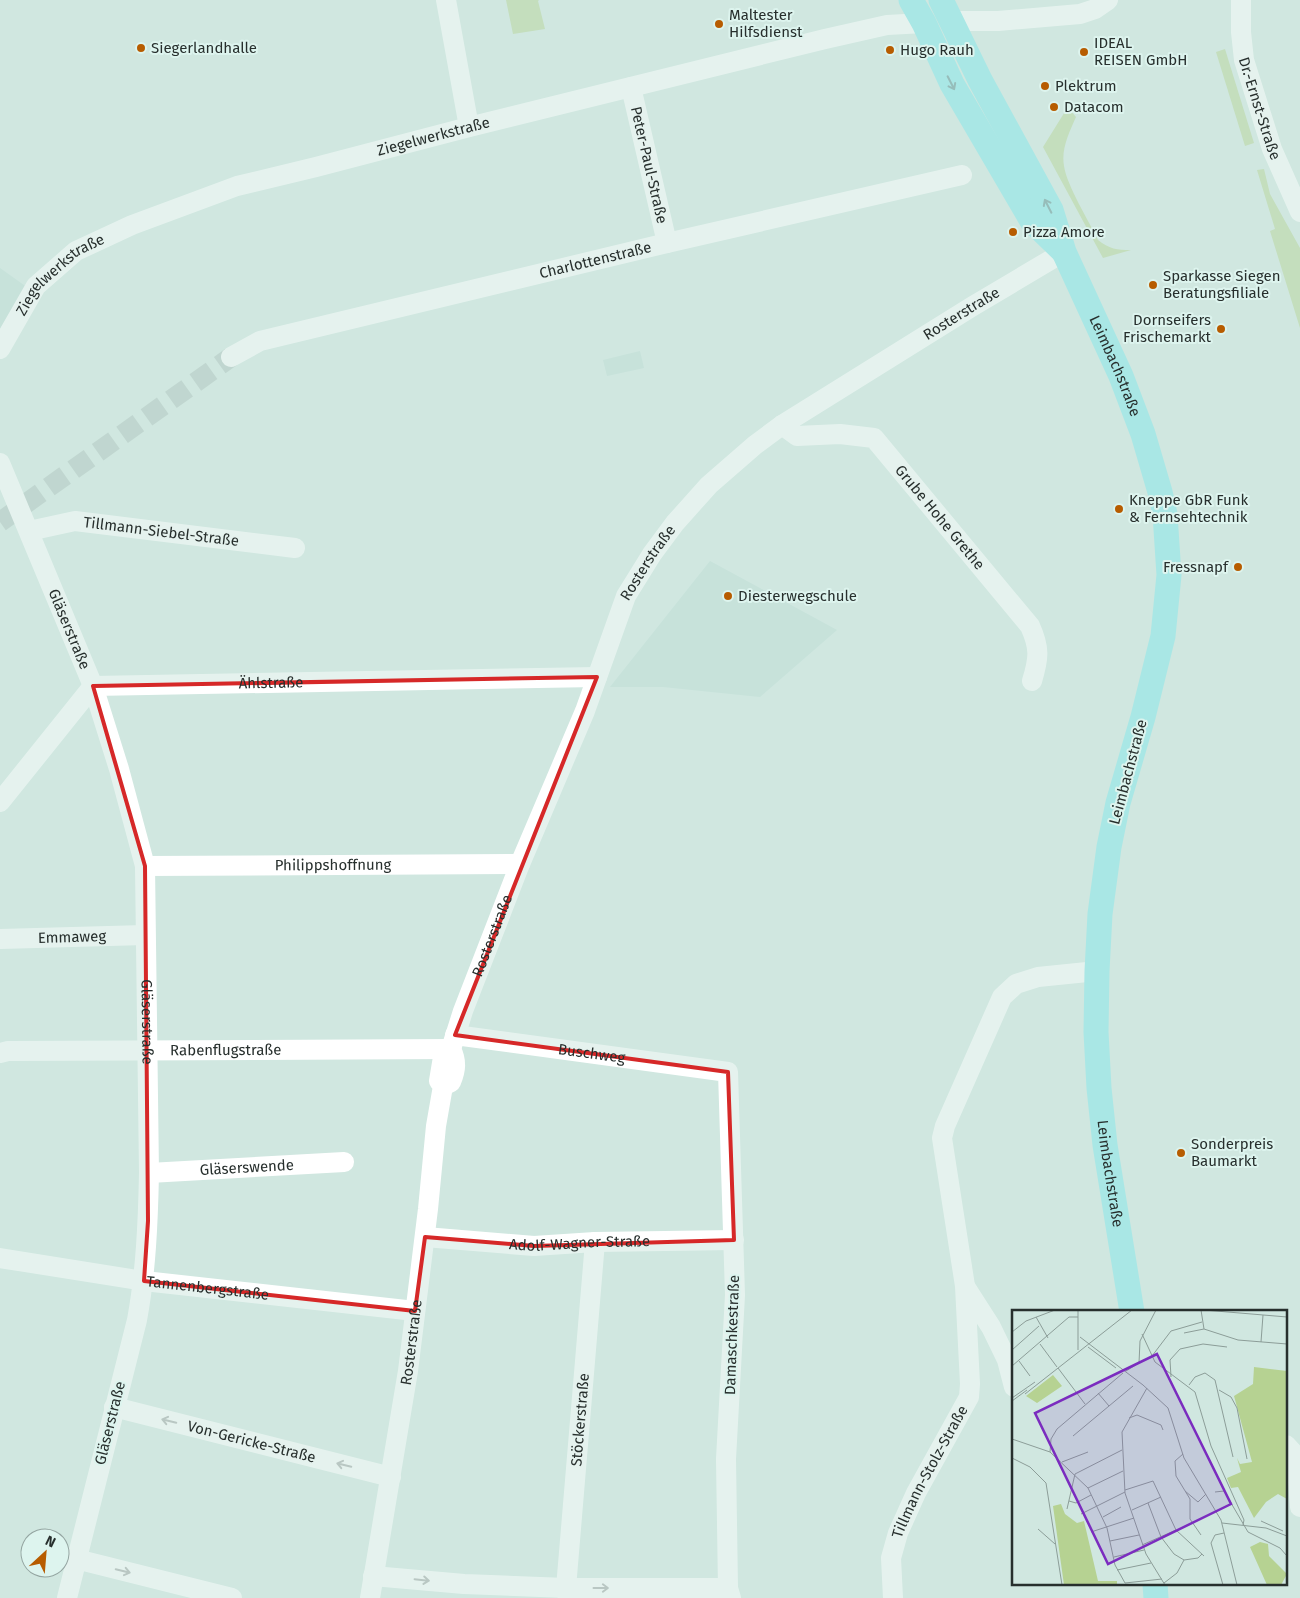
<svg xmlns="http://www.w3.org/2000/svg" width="1300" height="1598" viewBox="0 0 1300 1598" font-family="'Fira Sans',sans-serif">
<rect width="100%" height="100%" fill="#d0e7e0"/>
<g fill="#bcdbd3">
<polygon points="0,268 28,288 0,337"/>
<polygon points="640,351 644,368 607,376 603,360"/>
<polygon points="710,561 837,630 760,697 663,687 610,687"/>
</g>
<g fill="#b6d292">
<polygon points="506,0 539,0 538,1 545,29 513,34"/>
<polygon points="1225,49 1254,143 1245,146 1216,52"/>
<path d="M1066,110H1070L1076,117C1069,133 1061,149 1064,166C1067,186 1089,221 1098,240C1109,249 1117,250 1131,250L1103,258L1043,147Z"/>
<polygon points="1264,169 1270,194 1300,248 1300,328 1270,231 1275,229 1257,170"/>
</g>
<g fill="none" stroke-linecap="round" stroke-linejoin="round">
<polyline stroke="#aec2bc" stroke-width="20" stroke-dasharray="20 10" stroke-linecap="butt" points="0,522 231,357"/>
<g stroke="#fff" stroke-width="20">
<polyline points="446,0 469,127"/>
<path id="s1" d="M1241,0V32L1244,60L1272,149L1300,212"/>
<polyline points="951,21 998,21 1080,14 1095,9 1108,0"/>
<path id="s2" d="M631,87L667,243"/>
<path id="s3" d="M0,349L36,286L76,251L132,225L237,186L316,167L469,127L825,39L887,25L924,23"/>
<path id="s4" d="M231,357L260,341L667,243L962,175"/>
<path id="s5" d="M782,425L797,436L840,434L874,438L1030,626C1040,648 1039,658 1032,681"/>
<path id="s6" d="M0,463L93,686L119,769L145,866L149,1173C148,1222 146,1271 137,1320L67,1598"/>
<path id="s7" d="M29,531L75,521L295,548"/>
<path id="s8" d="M93,686L597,677"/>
<polyline points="0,802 93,686"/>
<path id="s9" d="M145,866L520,864"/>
<path id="s10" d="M0,939L145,935"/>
<path id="s11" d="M455,1035L728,1072L735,1295L726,1459L728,1588L731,1598"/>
<path id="s12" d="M0,1053L8,1051L451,1049"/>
<path d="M443,1086L451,1082C456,1070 457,1061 451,1049"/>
<path id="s13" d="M149,1173L344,1162"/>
<path id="s14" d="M425,1237L534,1246L595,1242L734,1240"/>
<path id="s15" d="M0,1258L144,1281L415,1311"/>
<polyline points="966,1288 991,1327 1007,1360 1014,1387"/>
<path id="s16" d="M114,1407L391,1477"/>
<polyline points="1286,1445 1296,1456 1300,1507"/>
<polyline points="76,1559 232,1598"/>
<polyline points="373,1576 464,1584 566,1588 728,1588"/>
<path id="s17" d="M370,1598L408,1371L428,1209L436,1126L443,1086L439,1081L443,1057L451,1049L463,1011L520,864L585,711L626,596L652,554L675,523L709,485L755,445L782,425L973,306L1064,252"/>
<path id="s18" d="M568,1598L566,1588L595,1242"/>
<path id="s19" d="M893,1598L891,1558L898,1533L916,1493L969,1397L970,1384L965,1286L942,1138L945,1126L1002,997L1016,984L1038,977L1097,971"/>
</g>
<g stroke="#7be6eb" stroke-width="25">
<polyline points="911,0 924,23 952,84 1032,221 1062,250"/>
<path id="s20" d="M941,0L980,80L1051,210L1064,252L1121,376L1143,434L1160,492L1165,514L1169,575L1163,636L1143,717L1118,803L1109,847L1100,914L1097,971L1096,1032L1099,1088L1105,1145L1132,1312"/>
<polyline points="1155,1584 1156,1598"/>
</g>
</g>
<defs><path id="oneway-shaft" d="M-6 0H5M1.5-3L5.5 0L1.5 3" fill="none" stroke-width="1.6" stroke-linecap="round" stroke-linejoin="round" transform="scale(1.25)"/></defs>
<g stroke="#518a8c">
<use href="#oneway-shaft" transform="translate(951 83) rotate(63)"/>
<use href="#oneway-shaft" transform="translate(1048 206) rotate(-117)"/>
</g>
<g stroke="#9ea1a0">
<use href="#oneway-shaft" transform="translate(169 1421) rotate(-166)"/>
<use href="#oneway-shaft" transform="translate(344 1465) rotate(-166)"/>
<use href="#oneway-shaft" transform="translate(123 1571) rotate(14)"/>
<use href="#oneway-shaft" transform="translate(422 1580) rotate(6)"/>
<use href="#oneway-shaft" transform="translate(601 1588)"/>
</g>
<path d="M0 0H1300V1598H0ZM597,677L455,1035L728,1072L734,1240L534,1246L425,1237L415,1311L144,1281L148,1221L145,866L93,686Z" fill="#d0e7e0" fill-opacity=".55" fill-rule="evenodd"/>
<path fill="none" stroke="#d62828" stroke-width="4" stroke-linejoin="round" d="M597,677L455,1035L728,1072L734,1240L534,1246L425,1237L415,1311L144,1281L148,1221L145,866L93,686Z"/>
<g fill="#b75c00" stroke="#ddf4ee" stroke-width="2">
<circle cx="719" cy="24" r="5"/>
<circle cx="141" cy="48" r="5"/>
<circle cx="890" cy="50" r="5"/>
<circle cx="1084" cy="52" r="5"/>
<circle cx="1045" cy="86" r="5"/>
<circle cx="1054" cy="107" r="5"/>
<circle cx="1013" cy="232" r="5"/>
<circle cx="1153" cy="285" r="5"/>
<circle cx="1221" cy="329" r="5"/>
<circle cx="1119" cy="509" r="5"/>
<circle cx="1238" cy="567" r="5"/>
<circle cx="728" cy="596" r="5"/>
<circle cx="1181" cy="1153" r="5"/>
</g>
<g text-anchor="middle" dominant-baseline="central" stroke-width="4" stroke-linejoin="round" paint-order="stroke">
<g font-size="15" fill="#272f2d" stroke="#ddf4ee" text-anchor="start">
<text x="729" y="15">Maltester<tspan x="729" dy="17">Hilfsdienst</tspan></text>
<text x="1094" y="43">IDEAL<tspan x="1094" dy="17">REISEN GmbH</tspan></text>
<text x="151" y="48">Siegerlandhalle</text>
<text x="900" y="50">Hugo Rauh</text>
<text x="1055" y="86">Plektrum</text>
<text x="1064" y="107">Datacom</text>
<text x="1023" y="232">Pizza Amore</text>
<text x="1163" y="276">Sparkasse Siegen<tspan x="1163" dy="17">Beratungsfiliale</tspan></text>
<text x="1211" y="320" text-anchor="end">Dornseifers<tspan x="1211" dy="17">Frischemarkt</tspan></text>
<text x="1129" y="500">Kneppe GbR Funk<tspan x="1129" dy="17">&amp; Fernsehtechnik</tspan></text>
<text x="1228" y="567" text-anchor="end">Fressnapf</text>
<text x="738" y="596">Diesterwegschule</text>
<text x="1191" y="1144">Sonderpreis<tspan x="1191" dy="17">Baumarkt</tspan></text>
</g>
<g font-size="15" fill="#272f2d" stroke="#ddf4ee">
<text stroke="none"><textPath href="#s1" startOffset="111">Dr.-Ernst-Straße</textPath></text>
<text stroke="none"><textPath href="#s3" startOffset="502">Ziegelwerkstraße</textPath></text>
<text stroke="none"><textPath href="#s2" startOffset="80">Peter-Paul-Straße</textPath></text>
<text stroke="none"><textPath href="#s4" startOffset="378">Charlottenstraße</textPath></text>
<text stroke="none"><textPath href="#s3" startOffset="98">Ziegelwerkstraße</textPath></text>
<text stroke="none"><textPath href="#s17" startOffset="1490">Rosterstraße</textPath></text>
<text stroke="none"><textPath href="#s20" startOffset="406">Leimbachstraße</textPath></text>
<text stroke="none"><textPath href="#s5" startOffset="199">Grube Hohe Grethe</textPath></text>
<text stroke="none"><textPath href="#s7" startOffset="134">Tillmann-Siebel-Straße</textPath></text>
<text stroke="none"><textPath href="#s17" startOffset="1085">Rosterstraße</textPath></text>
<text stroke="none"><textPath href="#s6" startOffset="180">Gläserstraße</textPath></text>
<text stroke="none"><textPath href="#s8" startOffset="178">Ählstraße</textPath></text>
<text transform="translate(1128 772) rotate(-75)">Leimbachstraße</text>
<text stroke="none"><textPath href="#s9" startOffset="188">Philippshoffnung</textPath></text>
<text stroke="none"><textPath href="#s17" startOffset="680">Rosterstraße</textPath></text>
<text stroke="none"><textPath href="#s10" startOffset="72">Emmaweg</textPath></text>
<text stroke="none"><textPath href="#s6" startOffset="585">Gläserstraße</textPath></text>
<text stroke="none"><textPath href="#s12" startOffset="226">Rabenflugstraße</textPath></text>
<text stroke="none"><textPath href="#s11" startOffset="138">Buschweg</textPath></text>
<text stroke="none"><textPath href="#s13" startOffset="98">Gläserswende</textPath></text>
<text stroke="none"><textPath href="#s20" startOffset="1231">Leimbachstraße</textPath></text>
<text stroke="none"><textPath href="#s14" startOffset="155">Adolf-Wagner-Straße</textPath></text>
<text stroke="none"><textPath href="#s15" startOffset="210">Tannenbergstraße</textPath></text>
<text transform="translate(732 1335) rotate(-88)">Damaschkestraße</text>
<text stroke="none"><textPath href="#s17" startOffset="259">Rosterstraße</textPath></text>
<text stroke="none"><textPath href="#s18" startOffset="179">Stöckerstraße</textPath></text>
<text transform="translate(110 1423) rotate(-76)">Gläserstraße</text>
<text stroke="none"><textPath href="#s16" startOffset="142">Von-Gericke-Straße</textPath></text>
<text stroke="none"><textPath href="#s19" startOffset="135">Tillmann-Stolz-Straße</textPath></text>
</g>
</g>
<g transform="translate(1012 1310)">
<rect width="275" height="275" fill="#d0e7e0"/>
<path d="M242,57L275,61V189L266,184L254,192L242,208L226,177L219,178L215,168L229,162L225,148L228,154L240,152L222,86L241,74ZM41,65L50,76L25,93L14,86ZM49,194L53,204L65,213L72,211L86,271H105V275H52L41,196ZM248,232L256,234L257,246L275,264L269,275H255L238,237Z" fill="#b6d292"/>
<path fill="none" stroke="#8c9d98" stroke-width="1" d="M66,0V40M189,0L192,19L226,30L275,34M192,0L275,7M24,7L36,28M0,22L14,11L43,0M172,23L192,19M130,24L143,52L183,82L199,136L232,210L231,215M68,27L131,75L156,98L172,148L209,210L225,275M249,32L251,5M28,34L45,57M76,37L104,58M0,40L27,16M140,46L159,21L190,12M7,51L18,66M0,56L57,7H66M46,58L73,94M114,61L127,53L128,31L144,0M159,67L158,50L168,39L191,34L215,37M177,75L183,67L193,63L203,70L221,147M135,78L110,122L113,183L134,244L153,275M207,80L219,87L225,98L235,149M86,83L97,96M13,84L120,0M0,88L23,72M0,91L15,80M117,108L125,105L149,115L151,120M61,126L121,76M0,129L38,142L76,178L95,218L103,255L113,273L150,269M38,142L39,129L45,119L111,63M171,144L163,151L164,166L178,189V209L189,225M0,148L18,157L34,173L50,275M50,152L76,142M63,164L110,140M76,178L111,161M113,180L141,171L164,220L192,246M173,181L186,192L194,184M203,182L212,181L236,222L268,238L275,246M57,191L64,193L79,185M136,193L149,227L162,244L172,250L186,248L190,244M55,199L63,164M120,200L149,187M69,204L113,182M91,207L109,197M249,211L271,221M210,213L254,218L275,226M26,219L43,234M79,222L122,208M98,231L127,225M130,235L164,220M102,247L132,240M105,260L139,253M152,273L165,263L172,250M211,275L199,233L203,225L212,223"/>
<path fill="#7b2cbf" fill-opacity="0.15" stroke="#7b2cbf" stroke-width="2.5" d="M145,44L219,194L96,254L23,103Z"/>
<rect width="275" height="275" fill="none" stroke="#272f2d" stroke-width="2.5"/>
</g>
<g transform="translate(45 1553) rotate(26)"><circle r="24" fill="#ddf4ee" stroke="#94a5a1"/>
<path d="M0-4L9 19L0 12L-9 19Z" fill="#b75c00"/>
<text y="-8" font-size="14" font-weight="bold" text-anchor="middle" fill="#272f2d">N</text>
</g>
</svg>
